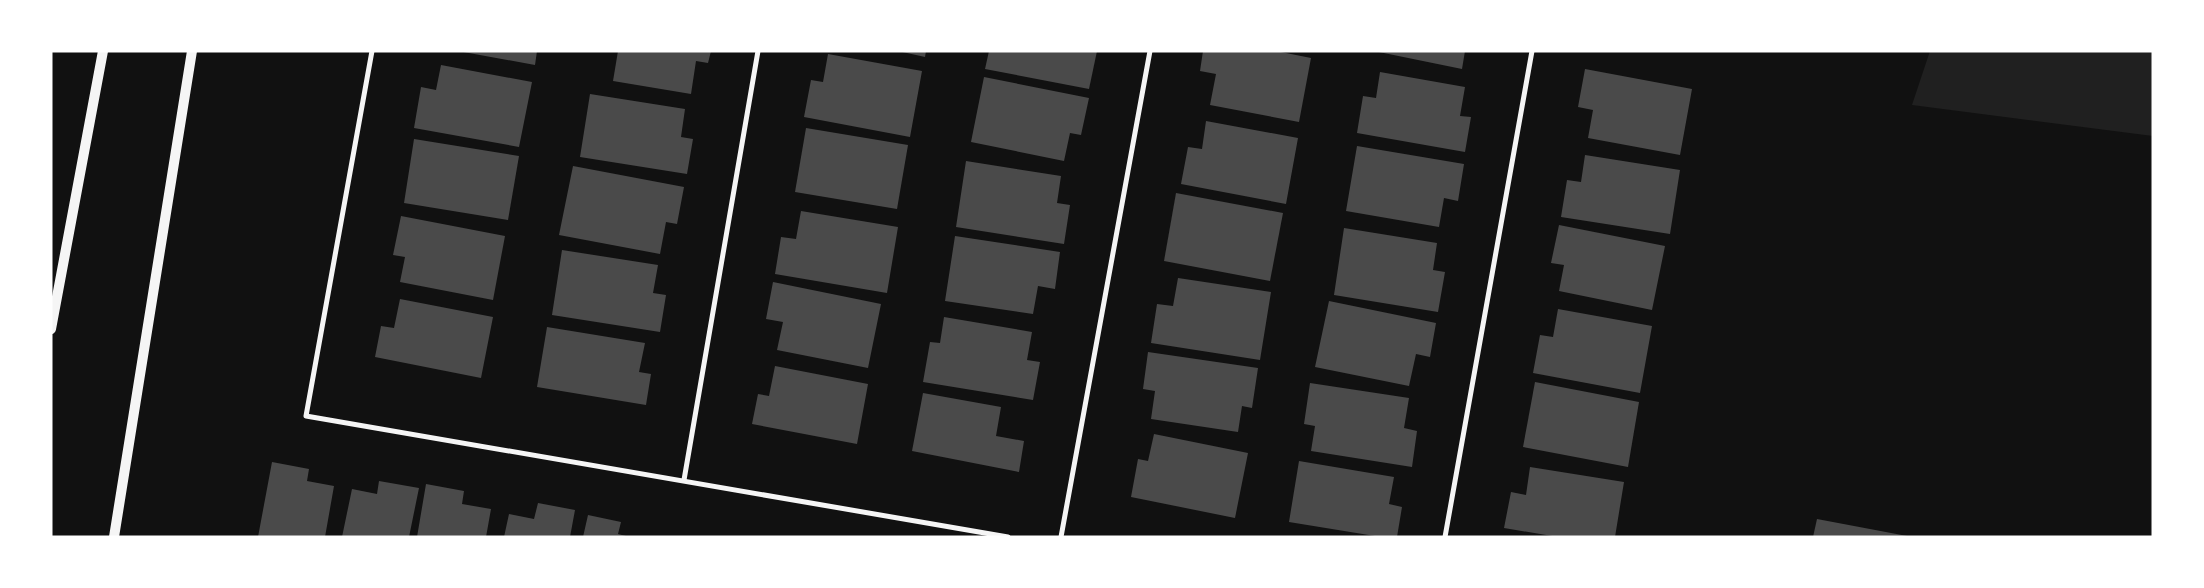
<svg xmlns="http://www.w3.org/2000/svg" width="2204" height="588" viewBox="0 0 2204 588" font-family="'Nunito Sans',sans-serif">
<rect width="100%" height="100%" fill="#111"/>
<polygon fill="#202020" points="1930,51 2153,51 2153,136 1912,105"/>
<g fill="#4a4a4a">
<polygon points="458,51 537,51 535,65"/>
<polygon points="618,51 711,51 708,63 696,61 691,94 613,81"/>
<polygon points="898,51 926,51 925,57"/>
<polygon points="989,51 1097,51 1089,89 985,69"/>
<polygon points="1203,51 1276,51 1311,58 1299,122 1210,105 1216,74 1200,71"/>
<polygon points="1374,51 1465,51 1462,69"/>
<polygon points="828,54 922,71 910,137 804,117 811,80 823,82"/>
<polygon points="441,65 532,82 519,147 414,128 421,87 436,90"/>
<polygon points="1585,69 1692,89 1680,155 1588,138 1593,110 1578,107"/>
<polygon points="1380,72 1465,87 1460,116 1471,117 1465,152 1357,133 1363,96 1376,98"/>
<polygon points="984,77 1089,98 1081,135 1070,133 1064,161 971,142"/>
<polygon points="590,94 685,109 681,137 693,139 687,174 580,157"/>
<polygon points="1206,121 1298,138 1286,204 1181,184 1188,147 1202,149"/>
<polygon points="806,128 908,145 897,209 795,192"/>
<polygon points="414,139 519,156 508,220 404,203"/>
<polygon points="1357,146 1464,164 1458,201 1444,198 1439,227 1346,211"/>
<polygon points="1585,155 1680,170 1670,234 1561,217 1567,180 1581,182"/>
<polygon points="966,161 1061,176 1057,203 1070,205 1064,244 956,227"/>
<polygon points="573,166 684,187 677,224 666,222 660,254 559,235"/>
<polygon points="1176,193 1283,213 1270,281 1164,261"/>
<polygon points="801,211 898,227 887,293 775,274 781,237 796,239"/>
<polygon points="401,216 505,236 493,300 400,282 405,257 393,255"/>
<polygon points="1559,225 1665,246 1652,310 1559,291 1564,265 1551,263"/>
<polygon points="1344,228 1437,243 1433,270 1445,272 1438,312 1334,295"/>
<polygon points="955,236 1060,252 1055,289 1038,286 1033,314 945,301"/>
<polygon points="562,250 658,265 653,293 666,295 660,332 552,315"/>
<polygon points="1178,278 1271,292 1260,360 1151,343 1157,304 1173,306"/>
<polygon points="773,282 881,304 868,368 777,350 783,322 766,319"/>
<polygon points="400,299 493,317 481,378 375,357 381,326 394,328"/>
<polygon points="1329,301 1436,323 1430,357 1416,354 1409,386 1315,367"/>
<polygon points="1558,309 1652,326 1640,393 1533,373 1540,335 1553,337"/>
<polygon points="944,317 1032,332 1027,360 1040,362 1033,400 923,382 930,342 940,343"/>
<polygon points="547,327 645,343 639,372 651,374 646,405 537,387"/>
<polygon points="1148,352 1258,368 1252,408 1242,406 1238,432 1151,419 1155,391 1143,389"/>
<polygon points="775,366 868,384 857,444 752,424 758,394 769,396"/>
<polygon points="1535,382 1639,402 1628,467 1523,447"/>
<polygon points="1310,383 1409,398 1404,428 1417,431 1412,467 1311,451 1315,426 1304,424"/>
<polygon points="923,393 1001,407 996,436 1024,441 1019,472 912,451"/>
<polygon points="1154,434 1248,453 1235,518 1131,497 1138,459 1148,461"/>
<polygon points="1299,461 1394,477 1389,504 1402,507 1397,537 1381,537 1289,522"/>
<polygon points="272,462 309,469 307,481 334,486 325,537 258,537"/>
<polygon points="1530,467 1624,482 1615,537 1558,537 1504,528 1511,492 1526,495"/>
<polygon points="379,481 419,488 409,537 342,537 352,489 377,494"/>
<polygon points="426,484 464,491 462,504 491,509 486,537 417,537"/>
<polygon points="538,503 575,510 570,537 504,537 509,514 534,519"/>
<polygon points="588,515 621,522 618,534 630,537 583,537"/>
<polygon points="1817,519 1907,536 1907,537 1813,537"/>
</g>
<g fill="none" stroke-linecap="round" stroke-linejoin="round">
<g stroke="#f5f5f5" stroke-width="5">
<polyline points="372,51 306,416 1008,537"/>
<polyline points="684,480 758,51"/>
<polyline points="1061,537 1150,51"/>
<polyline points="1445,537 1532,51"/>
</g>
<g stroke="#f5f5f5" stroke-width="10">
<polyline points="51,329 103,51"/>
<polyline points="114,537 192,51"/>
</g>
</g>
<rect width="2204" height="588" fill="none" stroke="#ffffff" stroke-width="105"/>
</svg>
